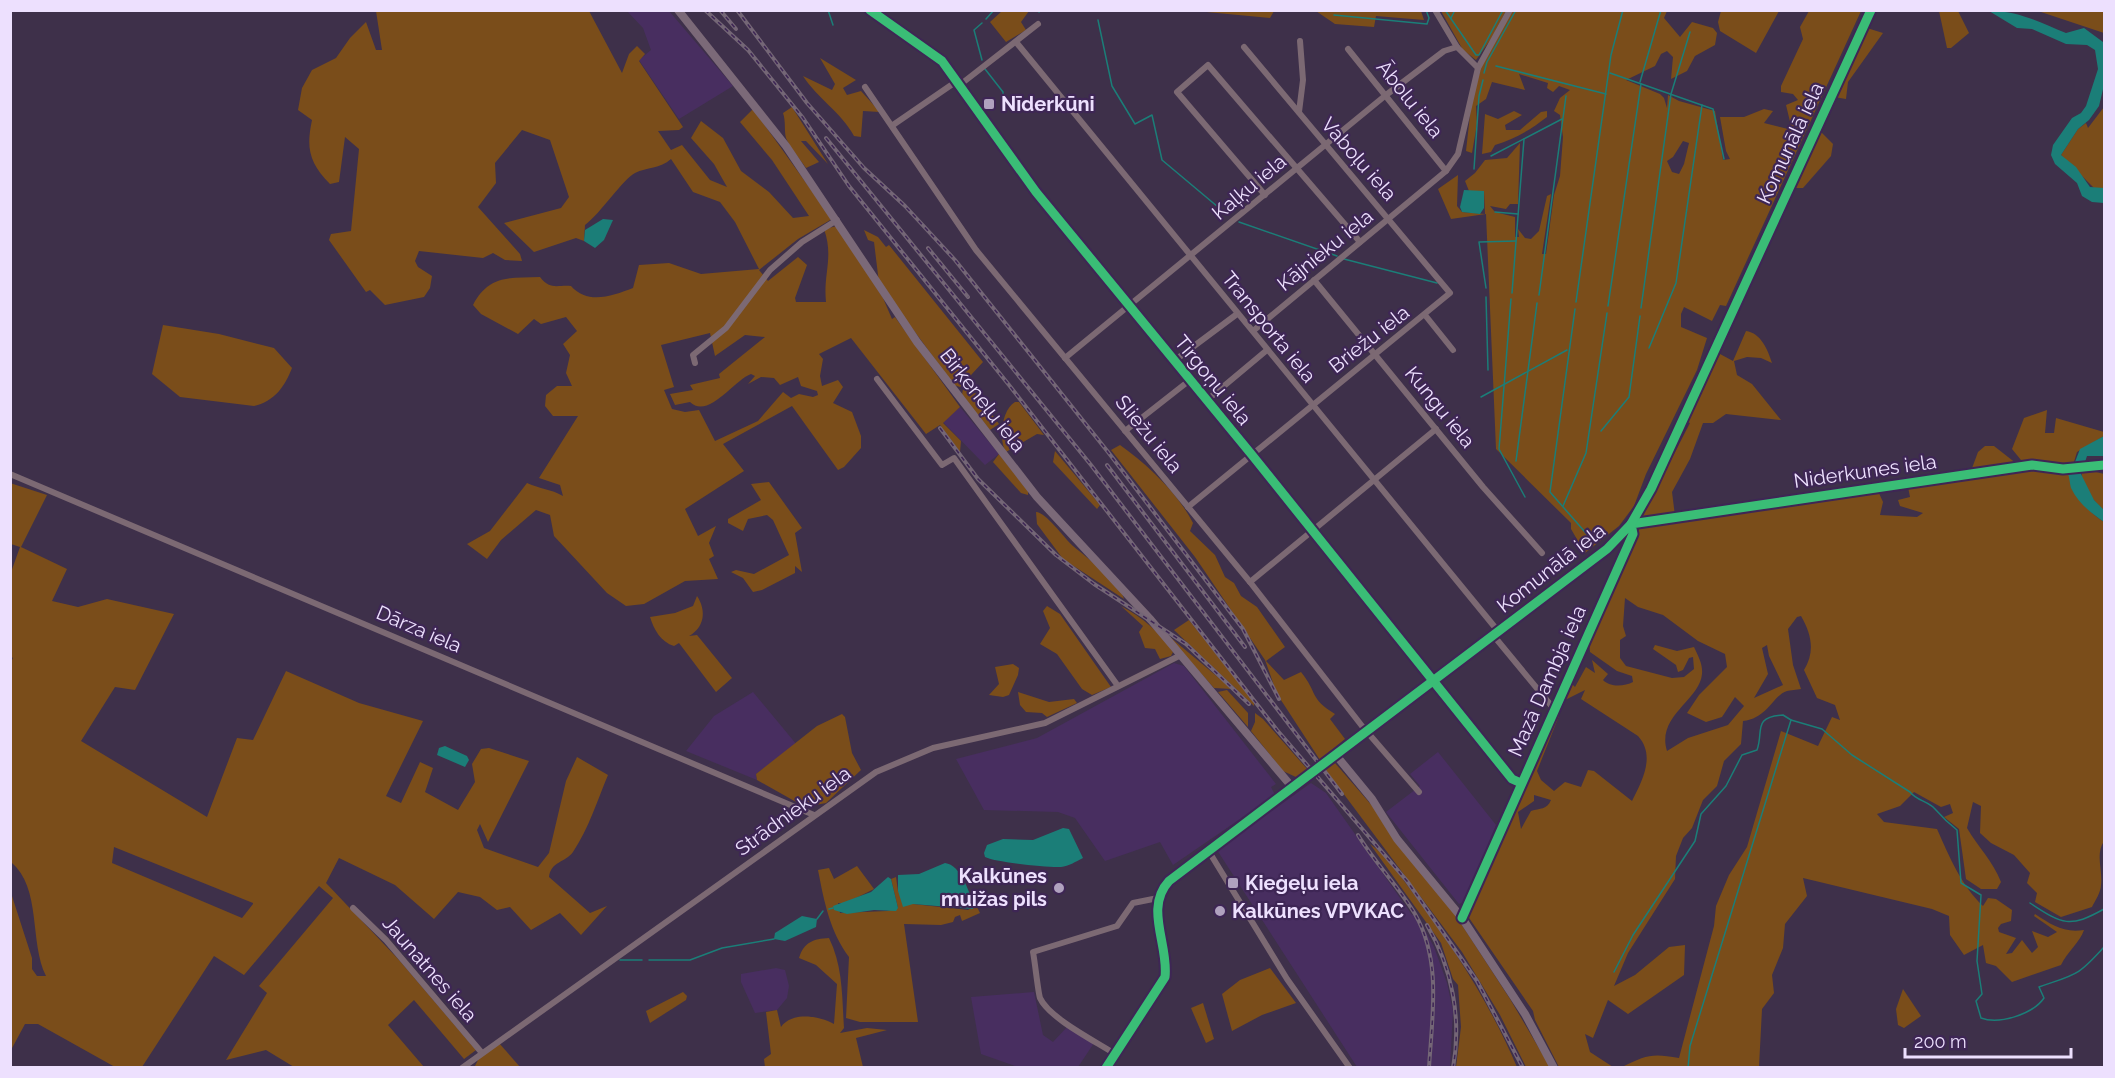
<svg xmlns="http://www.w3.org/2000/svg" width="2115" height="1078" viewBox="0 0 2115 1078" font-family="Raleway,sans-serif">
<rect width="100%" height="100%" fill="#3e304a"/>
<g fill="#482e60">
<polygon points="627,11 669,11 733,86 679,119 639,60 651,50 643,28"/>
<polygon points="960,407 999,454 985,465 943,422"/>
<polygon points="1174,663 1184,666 1276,784 1271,787 1275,795 1173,865 1160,842 1105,861 1075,818 1058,812 984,810 956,759 1037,738"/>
<polygon points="753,692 797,745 756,774 757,780 686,751 714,716"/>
<polygon points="1438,752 1496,825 1464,902 1459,904 1386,812 1420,786 1410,774"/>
<polygon points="1311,783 1326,793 1412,915 1416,913 1434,947 1447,983 1453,1011 1450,1067 1357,1067 1217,850"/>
<polygon points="776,968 785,970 789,986 787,998 777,1010 755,1013 741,982 741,974"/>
<polygon points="1034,992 1043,1035 1053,1042 1068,1026 1094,1043 1078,1067 1018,1067 981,1054 971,997"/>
</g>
<g fill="#7a4d1a" fill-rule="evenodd">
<path d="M376,11H589L622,73L629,54L637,46L645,54L639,61L683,127L679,130L658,131L671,150L682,145L710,180L727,187L714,164L691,138L701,121L723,138L741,171L769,192L793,218L809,216L772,160L740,122L753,109L832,219L798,239L759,270L768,281L798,257L807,265L795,298L796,302H826C823,274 834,257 824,229L837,226L883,298L892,319L895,317L960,407L943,423L961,441L960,452L940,425L926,434L851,338L819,354L823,359L820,376L822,386L838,380L843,387L833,403L852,412L861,436V448L844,467L838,470L792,406L723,444L744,471L685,509L698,536L716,526L709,543L714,556L709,559L718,579L685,581L644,604L626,606L607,593L554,536L550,515L536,510L501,540L487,559L467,544L490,531L527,483C540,489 551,489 563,496L560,485L539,478L578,416H553L545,406L546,395L557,386H572L566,373L570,355L563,344L577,331L566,317L541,324L534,319L518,334L481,314L473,305C489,275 509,278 540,277C550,290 556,285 571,286C588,305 612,296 633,288L639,265L669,263L701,274L759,269L735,222L720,202L693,192L671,159C660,169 647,167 635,173C623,179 601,213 585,225L584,241L576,238L534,252L504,223L561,208L569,197L550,140L522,130L495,163L496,183L478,207L520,254L522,261L505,260L493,253L483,258L419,251L415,261L418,267L432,276L430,288L424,297L385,305L370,290L366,292L329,240L331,234L351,231L359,149L345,137L339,182L330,184C309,163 306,148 312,120L298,110L302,88L312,70L336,58L350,38L366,22L376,50H382ZM710,333L715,356L745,335L765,337L719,374L720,378L690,385L693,390L670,394L675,405L690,402C708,420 734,380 751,374L755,376L748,384L761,377L774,378L780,385L798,377L801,386L817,391L818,395L813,397L799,394L791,398L783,392L758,421L715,441L699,410L685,412L672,409L664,390L674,387L661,345Z"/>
<polygon points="1002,11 1029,11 1021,22 1026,30 1006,42 990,22"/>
<polygon points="1196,11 1274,11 1270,18"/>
<polygon points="1316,11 1421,11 1424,20 1376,16 1374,27 1335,24"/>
<polygon points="1441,11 1506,11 1491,39 1476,60 1463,50"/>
<path d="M1512,11H1667L1664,18L1680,37L1692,22L1713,28L1717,33L1715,45L1695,56L1687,71L1671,79L1673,57L1667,51L1661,54L1655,66L1626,80L1660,94L1664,98L1667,108L1668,95L1679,101L1715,111L1723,160L1730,159L1726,151L1720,117H1744L1764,109L1773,111L1764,123L1792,130L1786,105L1798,100L1793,94L1781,92V86L1803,39L1800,27L1809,11H1861L1726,306L1720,305L1712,321L1684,307L1681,314V327L1707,338L1697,370L1646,474L1634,506L1619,526L1585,553L1571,529V523L1496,449L1486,214L1451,219L1438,189L1458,175L1457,206L1462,212L1485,214L1484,191H1469L1465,181L1475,173L1485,160L1507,158L1520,143L1518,204H1510L1506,209L1490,206L1495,212L1515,217V237H1519L1518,229L1525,238L1531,239L1539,231L1547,196L1551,194L1542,254H1546L1554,195L1560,176L1563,137L1560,115L1554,111L1560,98L1570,90L1559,86L1553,92L1547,88L1548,83L1519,74L1525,90L1492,82L1486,99L1476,106L1477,124L1472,153L1466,151L1471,106L1481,67ZM1683,141L1689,143L1684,164L1679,174L1672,172L1667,161L1673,157Z"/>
<polygon points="1721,11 1721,10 1779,11 1756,53 1720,31 1718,22"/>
<polygon points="1939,11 1958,11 1969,33 1951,48 1947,48"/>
<polygon points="2038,11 2104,11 2104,33"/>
<polygon points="1867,28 1883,33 1848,82 1846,99 1834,97"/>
<path d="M820,58L856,80L843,88L847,95L861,91L880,112L863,111L861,137L854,136C841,112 818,99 803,76L832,90L835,84Z"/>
<path d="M792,107L828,164L806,141H801L819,162L806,168C800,159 790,148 786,138C784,130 786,122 783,113Z"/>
<polygon points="2104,107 2104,188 2095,189 2061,155 2078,129 2086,123 2088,128"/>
<path d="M1514,111L1522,115L1505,125L1506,130H1520L1541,112L1547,111V117C1530,130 1515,139 1495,145L1491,152L1482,154L1485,114L1498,119Z"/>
<polygon points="1819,130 1833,144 1831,156 1803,188 1794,188"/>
<polygon points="864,230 878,237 886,247 889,245 983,362 960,387 954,385 879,283 874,242 868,240"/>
<path d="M163,325L219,334L274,348L292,368C285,386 275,401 254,406L180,397L152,374Z"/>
<path d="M1746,331C1761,333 1768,350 1772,363L1761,358L1747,357L1734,361L1737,375L1752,384L1781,420L1726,414L1713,423H1703L1690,459L1672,492L1675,516L1650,521L1643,518L1642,516L1690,423L1687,422L1720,354L1733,361Z"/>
<polygon points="963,389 977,394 999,424 990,430 962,395"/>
<path d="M1015,402H1019L1044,435L1037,434L1006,452C998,440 1002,409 1015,402Z"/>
<polygon points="2047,410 2045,433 2054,433 2056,418 2104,432 2104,436 2077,452 2073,465 2021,460 2012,449 2024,418"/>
<path d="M1120,445C1147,464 1178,493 1193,523L1190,531L1215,555L1225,577L1234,583L1241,596L1257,607L1285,647L1266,661L1284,680L1301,672C1318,693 1309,698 1335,714L1330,719L1345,739L1320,760L1277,694L1265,660L1195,557L1111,450Z"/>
<polygon points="1985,446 1994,446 2017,464 1971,471 1978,452"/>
<polygon points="1055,451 1100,505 1097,509 1053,462"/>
<polygon points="999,454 1028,491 1028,495 1021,493 993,462"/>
<path d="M2039,467L2070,475C2075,497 2086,510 2104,522V841C2095,855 2103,870 2101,885C2101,892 2095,901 2092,907L2061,917L2035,902L2037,893L2027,883L2030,873L2014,855L1991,843L1980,833L1981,806L1973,802L1967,828C1978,847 1993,861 2001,882L1997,889H1981L1966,879L1959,829L1944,817L1953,813L1950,804L1941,807L1914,792L1900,806L1877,814L1884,822L1937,829C1949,856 1961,885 1983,906L1988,898L1996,899L2012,910L2011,921L2001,924L1998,928L1999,932L2016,938L2006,954L2012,953L2022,940L2032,953L2038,947L2032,931L2048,937L2057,932L2034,916L2035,914C2052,925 2063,933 2084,930C2080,942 2067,952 2061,965L2012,982L1996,966L1986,963L1983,945L1964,955L1950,935L1949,916L1932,909L1803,878L1807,896L1785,924L1783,948L1772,975L1774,993L1762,1009L1759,1067H1622C1646,1055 1652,1053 1679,1058L1714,926L1716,906L1729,875L1747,847L1781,731L1818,746L1832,717L1840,720L1835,705L1817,698L1804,670C1815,652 1812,635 1801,616L1797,617L1788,629L1793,665L1801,689C1797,690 1790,690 1787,691C1772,696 1768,718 1743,721L1741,744L1724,761L1717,786L1703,800L1692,828L1683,838L1676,856L1675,879L1628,953L1614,986L1635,975L1669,947L1685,945L1684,975L1628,1014L1608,1000L1593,1038L1585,1034L1590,1052L1613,1067H1559L1535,1020L1533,1011L1467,915L1555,710L1559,716L1537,771L1541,780L1554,791L1565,782L1581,787L1588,770L1594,771L1632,801C1642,781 1656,756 1638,736L1581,699L1585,690L1559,703L1569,681L1575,687L1586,667L1595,673L1592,660L1608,674L1603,680C1611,688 1625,686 1633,682L1632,676L1617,671L1590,652L1589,641L1640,527L1838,498L1878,491L1883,502L1880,515L1917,517L1923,513L1900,506L1898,500L1910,497L1908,487ZM1625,598L1638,607L1663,615L1698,641L1725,654L1727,667L1699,695L1687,713L1706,722L1722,717L1735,697L1744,706L1728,725L1688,738L1667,751C1656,716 1700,700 1702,674C1703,664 1698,656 1694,647L1677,651L1655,645L1653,649L1676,665L1678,672L1683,670L1689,658L1693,657L1694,669L1684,677L1672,678L1626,666L1620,658V640L1626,636L1623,626ZM1767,645L1769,656L1783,685L1754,698L1768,674L1762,648ZM1534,795L1551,800C1547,810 1540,808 1531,811L1521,829L1518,812L1534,801Z"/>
<path d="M2092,471L2104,474V510C2094,502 2080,485 2082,472Z"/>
<polygon points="769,482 802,528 795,533 802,572 795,566 795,573 762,590 753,592 743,578 731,572 736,570 754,574 789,555 773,520 767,515 748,519 743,531 728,523 728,519 761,500 751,484"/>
<path d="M10,483L47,495L21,547L67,569L52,601L78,607L107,599L174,614L135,690L115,687L81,741L207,817L237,738L253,740L286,671L359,703L423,721L386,796L401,803L420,762L433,768L425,792L458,810L475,782L472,764L481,749L489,748L529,761L488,842L480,824L477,830L484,848L538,867L549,853L566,781L577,757L608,775C597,801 589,828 573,852C565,863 551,861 549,877L590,913L607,906L581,935L560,913L531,930L510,907L497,910L480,897L458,892L434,919L395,885L339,858L326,883L399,960L476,1050L464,1059L414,1000L388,1025L424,1067H294L266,1050L226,1060L267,993L259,986L333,898L319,886L244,975L214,956L142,1067H115L38,1024H25L11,1050V893L32,958V969L37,976H46C29,942 42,888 11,862L10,664L13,658L10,656V575L20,547L11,544ZM114,847L253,903V904L242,918L112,863Z"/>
<path d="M1036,512C1046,512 1064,538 1073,546C1086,557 1121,583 1124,599L1063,559L1037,524Z"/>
<path d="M697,596C707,611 704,628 689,636L697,635L732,678L716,692L679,643L674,646C661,642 654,630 650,617L675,613L693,606Z"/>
<polygon points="1047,606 1060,614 1111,687 1092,695 1082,689 1057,654 1040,644 1050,628 1043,611"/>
<path d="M1121,606C1143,618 1159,631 1173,652L1171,656L1160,659L1155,649L1145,648L1139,632L1143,626Z"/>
<polygon points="1189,620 1254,702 1254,706 1174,630"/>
<polygon points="1164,632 1232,689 1214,688"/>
<polygon points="1013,664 1019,668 1018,675 1009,695 1003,697 989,695 999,684 995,667"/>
<polygon points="1227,690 1248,713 1248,727 1218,692"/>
<polygon points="1018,692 1049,702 1074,699 1077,703 1047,717 1042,713 1026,712 1020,705"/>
<polygon points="1255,713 1263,719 1308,770 1298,778 1283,771 1251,731 1255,722"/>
<polygon points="842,714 845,717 852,753 861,770 826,803 805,807 757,780 756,774 817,726"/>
<polygon points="1335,763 1374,808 1458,919 1510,999 1550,1067 1526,1067 1500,1015 1462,952 1325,769"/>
<path d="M1370,844C1388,856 1403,880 1416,897C1456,951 1491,1006 1517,1067H1456L1461,1027L1458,985L1453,979L1441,943Z"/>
<path d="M857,866L874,889L846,903H838L840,913L887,911L898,908L891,879L896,877L898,891L913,904L968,910L976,905L980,913L962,921L960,915L955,917L953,922L941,925L904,924L918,1022H860L846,1018L849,957C830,932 824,901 818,870L829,868L834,879Z"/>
<path d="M829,938C843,966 842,997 844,1028L840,1033L867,1028L887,1030L856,1038L863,1067H765L764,1059L771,1054L766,1012L777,1010L781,1027C792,1011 820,1016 834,1024L837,984L816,965L799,958C804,942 813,939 829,938Z"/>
<polygon points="1270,968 1296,1003 1262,1015 1232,1031 1222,994 1240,980"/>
<polygon points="1903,989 1921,1016 1904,1028 1898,1025 1896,1009"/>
<polygon points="683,992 687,996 686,1000 650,1023 646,1011"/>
<polygon points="1203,1003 1214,1039 1206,1043 1191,1008"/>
<polygon points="499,1043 520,1067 474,1068 479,1058"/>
</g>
<g fill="#1b7e78">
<path d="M1989,11C2018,10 2040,23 2066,33L2084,28L2103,42L2104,85L2099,106L2089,120L2078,129L2061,155L2076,167L2090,187L2104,188V203L2092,202L2082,196L2077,183L2055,164L2051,155L2053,145L2072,118L2081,113L2086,106L2098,69L2095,50L2087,45L2066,44L2032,29L2017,28Z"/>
<polygon points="1464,190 1484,191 1484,208 1480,214 1462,212 1460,207"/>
<polygon points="603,219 613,220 604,240 595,248 584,241 585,230"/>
<path d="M2104,436V456H2087L2081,474L2094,500L2104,510V522C2091,513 2078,503 2071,488C2069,481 2070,476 2066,470L2075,462L2080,449Z"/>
<polygon points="445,746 467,756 469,760 465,767 437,755 439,748"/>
<path d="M1063,828L1069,829L1083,858C1075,862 1069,866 1061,867C1049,868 994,862 985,857L984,853L987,845L1003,839L1033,840Z"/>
<path d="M945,863C961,865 969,892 974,905L973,909L913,904L903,907L898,891V875L919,874Z"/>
<polygon points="888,877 891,879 898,908 896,911 874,910 847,914 834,910 833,906 871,892"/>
<polygon points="802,916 817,919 816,927 785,941 774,939 775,933"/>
</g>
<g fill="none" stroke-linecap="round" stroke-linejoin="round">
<g stroke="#1b7e78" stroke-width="1.5">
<polyline points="828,10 833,25"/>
<polyline points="1445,10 1476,55 1479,55 1503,10"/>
<polyline points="1039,12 1041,10"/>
<polyline points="1334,15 1427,24 1429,18 1426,10"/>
<polyline points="1451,18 1455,10"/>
<polyline points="986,19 994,10"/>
<polyline points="1098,20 1112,86 1135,124 1152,115 1162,160 1218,207"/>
<polyline points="982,23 974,30 982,60"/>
<polyline points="1496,66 1606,94"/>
<polyline points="985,69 1003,92 1003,98"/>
<polyline points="1484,73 1487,62 1516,10"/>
<polyline points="1610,73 1713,109 1724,159"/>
<polyline points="1640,82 1661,10"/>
<polyline points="1491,156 1562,119"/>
<polyline points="1474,169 1479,96 1483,80"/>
<polyline points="1224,211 1228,214"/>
<polyline points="1495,212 1518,214"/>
<polyline points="1239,222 1337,256"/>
<polyline points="1344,259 1437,283"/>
<polyline points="1486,288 1479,242 1516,241"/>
<polyline points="1512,293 1524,139"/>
<polyline points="1539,295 1566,96"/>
<polyline points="1486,297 1488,370"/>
<polyline points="1511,299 1499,449 1525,497"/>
<polyline points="1576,302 1611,55 1623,10"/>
<polyline points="1608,306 1641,84"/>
<polyline points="1641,308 1671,94 1690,32"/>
<polyline points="1575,309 1550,492 1592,540"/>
<polyline points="1649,348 1676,283 1702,105"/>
<polyline points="1481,397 1567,350"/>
<polyline points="1601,431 1629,397 1640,316"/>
<polyline points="1516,461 1537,303"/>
<polyline points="1563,506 1586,453 1607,313"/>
<polyline points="958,872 961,869"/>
<path d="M2030,903C2063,925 2070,928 2104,909"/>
<polyline points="829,909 833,908"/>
<polyline points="817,919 823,911"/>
<polyline points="620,960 642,960"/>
<polyline points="649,960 690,960 722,948 774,939"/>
<path d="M1614,972L1633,935L1695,841L1701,814L1726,786L1742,755L1757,750C1764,731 1752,717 1783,715L1791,720"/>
<path d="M1688,1068L1690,1046L1791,720L1822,729L1852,755L1910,792C1917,801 1928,801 1935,809C1942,817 1948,823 1957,830L1961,883L1981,895L1977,961L1982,994L1976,1001L1981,1018C1999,1025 2033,1014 2044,998L2039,987C2076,974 2077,977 2104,947"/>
</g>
<g stroke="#7c6973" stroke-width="6">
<polyline points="870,10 942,61 1036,192 1252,455 1512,779 1521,783"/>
<polyline points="1016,42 1498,631"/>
<polyline points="1348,49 1446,171"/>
<polyline points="1478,68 1510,10"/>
<polyline points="961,84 1038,24"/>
<polyline points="865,87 976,250 1250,582 1362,726 1419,792"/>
<polyline points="1299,112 1303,80 1300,41"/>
<polyline points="893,125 957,81"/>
<polyline points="1265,195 1177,92 1208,65 1360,242"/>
<polyline points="1314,280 1483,487 1542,553"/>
<polyline points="1425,315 1453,350"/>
<polyline points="1253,331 1446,171 1458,154 1478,68 1457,47 1435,10"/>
<polyline points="1065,358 1386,95 1444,51 1457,47"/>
<polyline points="1174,361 1237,314"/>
<polyline points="695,363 693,355 726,328 770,270 802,242 837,220"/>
<polyline points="877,379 942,465 954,458 1118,686"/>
<polyline points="1206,401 1267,350"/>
<polyline points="1125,431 1190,380"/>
<polyline points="10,474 814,815"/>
<polyline points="1188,507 1450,293 1244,47"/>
<polyline points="1250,582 1436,429"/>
<polyline points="1493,635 1554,709"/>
<polyline points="1292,787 1607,549 1631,524 1651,489 1871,10"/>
<polyline points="1208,850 1287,979 1350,1068"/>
<polyline points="353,908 386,940 482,1053"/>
<polyline points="1462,918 1633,534 1631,524 2032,465 2063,469 2104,465"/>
<path d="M1115,1054C1095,1041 1049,1018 1040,998C1038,992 1035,962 1033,952L1117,926L1133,903L1158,898"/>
<polyline points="462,1068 876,772 933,748 1045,723 1181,655"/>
</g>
<g stroke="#7b6978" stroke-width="8">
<path d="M678,10L786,146L917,342L1037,497L1151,620L1292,787L1162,889C1150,917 1169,947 1165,977L1106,1068"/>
<polyline points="1335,754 1372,799 1397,839 1462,918 1525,1014 1554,1068"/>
</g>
<defs>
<g id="rail">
<polyline points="705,10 748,50 803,118 849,186 1009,385 1277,730 1407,881 1477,981 1523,1068"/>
<polyline points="720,10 736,29"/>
<polyline points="737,10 807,103 864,168 905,206 955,260 1108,452 1243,629 1279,699"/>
<polyline points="826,138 1091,465 1342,794"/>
<polyline points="928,248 968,297"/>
<polyline points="940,428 978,479 1056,555 1094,584 1186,644 1249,704"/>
<polyline points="1107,465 1245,647"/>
<path d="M1358,835C1375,863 1398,886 1415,914C1442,961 1432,1016 1429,1068"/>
<path d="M1427,925C1452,968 1462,1018 1453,1068"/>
</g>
</defs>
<use href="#rail" stroke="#746676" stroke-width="4"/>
<use href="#rail" stroke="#3e2655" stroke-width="1.5" stroke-dasharray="4.5" stroke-linecap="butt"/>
<defs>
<g id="cycleway">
<polyline points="870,10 942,61 1036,192 1252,455 1512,779 1521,783"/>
<polyline points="1462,918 1633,534 1631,524 2032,465 2063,469 2104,465"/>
<path d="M1106,1068L1165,977C1169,945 1144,908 1169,881L1607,549L1631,524L1651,489L1871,10"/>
</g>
</defs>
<use href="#cycleway" stroke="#3e2655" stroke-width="13"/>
<use href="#cycleway" stroke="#3abd76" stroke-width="9"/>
</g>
<g fill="#b0a2bf" stroke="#3e2655" stroke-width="2">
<rect x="983" y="98" width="12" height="12" rx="3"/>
<rect x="1227" y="877" width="12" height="12" rx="3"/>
<circle cx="1059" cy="888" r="6"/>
<circle cx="1220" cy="911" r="6"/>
</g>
<g text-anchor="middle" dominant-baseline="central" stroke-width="4.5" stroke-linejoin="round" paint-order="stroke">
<g font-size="20" fill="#ede0fe" stroke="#3e2655">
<text transform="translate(1410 99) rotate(51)">Ābolu iela</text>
<text transform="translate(1790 143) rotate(-65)">Komunālā iela</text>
<text transform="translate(1359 159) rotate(49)">Vaboļu iela</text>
<text transform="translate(1249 187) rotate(-40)">Kaļķu iela</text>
<text transform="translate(1325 250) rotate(-39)">Kājnieku iela</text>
<text transform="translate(1269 327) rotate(51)">Transporta iela</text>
<text transform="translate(1369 339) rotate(-38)">Briežu iela</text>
<text transform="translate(1213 380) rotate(51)">Tirgoņu iela</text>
<text transform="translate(983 400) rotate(52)">Birķeneļu iela</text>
<text transform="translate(1440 407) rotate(51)">Kungu iela</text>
<text transform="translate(1149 434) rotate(51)">Sliežu iela</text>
<text transform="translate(1865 471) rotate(-8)">Niderkunes iela</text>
<text transform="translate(1551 568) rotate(-38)">Komunālā iela</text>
<text transform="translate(419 629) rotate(23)">Dārza iela</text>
<text transform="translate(1547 681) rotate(-66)">Mazā Dambja iela</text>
<text transform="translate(793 811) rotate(-36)">Strādnieku iela</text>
<text transform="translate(430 969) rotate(49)">Jaunatnes iela</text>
</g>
<g font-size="20" font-weight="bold" fill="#ede0fe" stroke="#3e2655" text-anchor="start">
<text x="1001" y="104">Nīderkūni</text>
<text x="1047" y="876" text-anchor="end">Kalkūnes<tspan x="1047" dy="23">muižas pils</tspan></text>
<text x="1245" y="883">Ķieģeļu iela</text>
<text x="1232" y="911">Kalkūnes VPVKAC</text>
</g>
</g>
<rect width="2115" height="1078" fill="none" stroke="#ede0fe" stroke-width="24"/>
<path d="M1905 1048v9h166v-9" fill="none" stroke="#ede0fe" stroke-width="3"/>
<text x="1914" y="1048" font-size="18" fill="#ede0fe" stroke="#3e2655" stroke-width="4.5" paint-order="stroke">200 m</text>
</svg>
